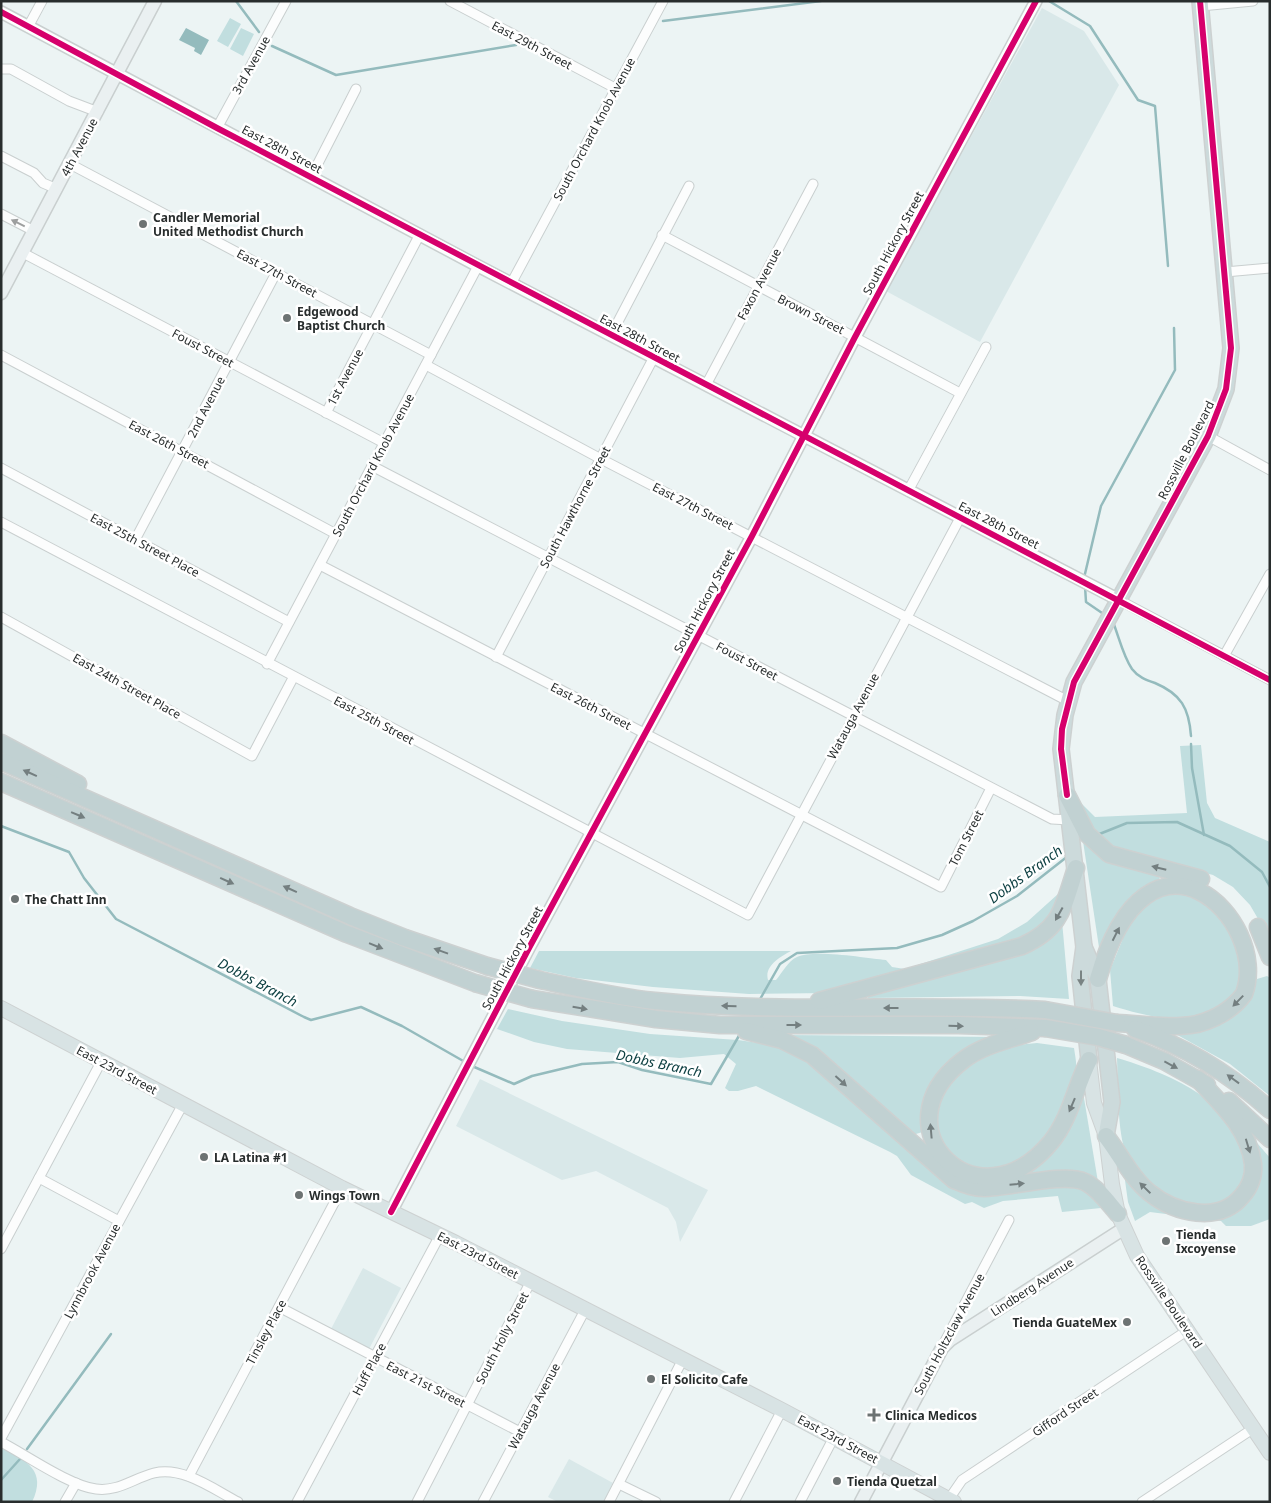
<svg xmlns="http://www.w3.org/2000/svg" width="1271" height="1503" viewBox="0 0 1271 1503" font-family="'Noto Sans',sans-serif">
<rect width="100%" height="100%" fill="#ecf4f4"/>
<g fill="#d9e8e9">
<polygon points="1042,8 1084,31 1119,85 980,342 886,291"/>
<polygon points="480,1079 708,1190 680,1242 676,1222 668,1208 596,1171 562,1180 456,1126"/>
<polygon points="363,1268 401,1288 369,1349 331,1329"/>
<polygon points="569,1459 613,1483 603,1502 558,1502 548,1497"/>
</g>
<g fill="#c1dedf">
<polygon points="230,18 241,24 228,47 217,41"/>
<polygon points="241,28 254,34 243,56 230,49"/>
<polygon points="1201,745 1207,803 1215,818 1270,842 1270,946 1264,929 1250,905 1233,887 1213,875 1109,847 1084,819 1079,801 1095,817 1187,813 1180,746"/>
<polygon points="1081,828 1089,842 1160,872 1159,884 1100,954"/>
<path d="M1169,891L1206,893L1250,948C1246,963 1243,983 1235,996C1233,999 1227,1002 1223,1005C1191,1028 1148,1017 1113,1006L1110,970L1133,914Z"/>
<path d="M1058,894L1063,898L1039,933L829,993L749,994L653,987L576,978L530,968L539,951H791C780,957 764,966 768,980H776C782,973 788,961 797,957C814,949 865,958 886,960L892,967L905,969L998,939L1027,922Z"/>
<polygon points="1062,921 1069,999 1020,996 868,998 867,993 1026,949"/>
<polygon points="1267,976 1270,978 1270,1096 1230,1064 1172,1032 1252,988 1257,979"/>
<path d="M508,1009L562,1021L650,1034L738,1040L773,1045L797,1055L826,1077L903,1147L948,1183L1063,1185C1080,1187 1093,1192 1101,1208L1062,1212L1058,1196L1003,1201L984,1208L972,1202L965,1204L911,1175L897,1156L890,1152L756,1086L738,1091H729L725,1088L736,1064L724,1054L680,1058L567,1049L534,1042L497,1029Z"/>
<polygon points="784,1035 998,1037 954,1063 926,1131 909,1136"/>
<path d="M1037,1043L1074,1048C1075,1055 1077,1064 1076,1071C1072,1092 1058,1122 1044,1139C1037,1147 1029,1156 1019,1162C999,1173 965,1173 948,1155C939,1145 937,1132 937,1120C934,1067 994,1046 1037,1043Z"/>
<path d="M1117,1058C1165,1072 1236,1100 1244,1158C1246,1171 1246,1182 1237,1193C1227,1204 1201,1210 1187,1205C1180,1202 1173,1198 1166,1195C1161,1192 1154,1190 1150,1186C1142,1178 1133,1165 1127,1155C1117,1136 1118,1081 1117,1058Z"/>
<polygon points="1082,1086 1099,1188 1026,1177 1024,1169"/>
<polygon points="1252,1137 1270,1158 1270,1219 1251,1226 1226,1226 1221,1221 1150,1212 1135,1221 1128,1202 1123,1166 1178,1213 1249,1197"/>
<path d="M1,1448C27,1460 47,1471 32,1502H1Z"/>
</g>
<polygon fill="#94bbbd" points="186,28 209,40 201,55 194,51 195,48 179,40"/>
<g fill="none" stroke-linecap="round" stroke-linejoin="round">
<g stroke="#94bbbd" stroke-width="2.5">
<polyline points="236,1 259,32"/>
<polyline points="1049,1 1090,26 1138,100 1155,106 1168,266"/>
<polyline points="663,21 821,1"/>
<polyline points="272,46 336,75 516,45"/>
<polyline points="1084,578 1101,506 1175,370 1174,328"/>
<polyline points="1085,586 1086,602 1105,615"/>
<path d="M1113,622C1119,637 1123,656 1132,669C1138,677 1146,680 1155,683C1181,694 1189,708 1191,736"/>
<polyline points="1191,744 1192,768 1204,835"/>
<polyline points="1,826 69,852 84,878 116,919 304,1017 311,1020 361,1007 402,1026 465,1062"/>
<polyline points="1097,835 1127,823 1177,822 1230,846 1262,872 1270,887"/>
<polyline points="759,1001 780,964 797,953 897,948 942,935 973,921 1017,896 1068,856"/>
<polyline points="472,1066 514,1084 532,1076 582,1064 618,1062 642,1070 711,1084 740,1034"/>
<polyline points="27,1449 111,1334"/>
<polyline points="1,1480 20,1459"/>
</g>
<defs>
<g id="minor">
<polyline points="450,1 615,88"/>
<polyline points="1201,6 1253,1"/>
<polyline points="28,27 42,1"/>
<polyline points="1,69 11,69 69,101 98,112"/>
<polyline points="217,128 286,1"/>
<polyline points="1,156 34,173 43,183 57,189"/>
<polyline points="70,164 431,355"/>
<polyline points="311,177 356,89"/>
<polyline points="1,214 34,231"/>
<polyline points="662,235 960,393"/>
<polyline points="23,253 384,443"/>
<polyline points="1225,272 1270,268"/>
<polyline points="512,282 663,1"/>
<polyline points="611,335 689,186"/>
<polyline points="1,355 336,534"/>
<polyline points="426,365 601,459 1068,701"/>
<polyline points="706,385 813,184"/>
<polyline points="326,413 420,234"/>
<polyline points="1208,436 1270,470"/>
<polyline points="372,466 1052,819 1070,820"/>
<polyline points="1,468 289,622"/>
<polyline points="908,491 986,347"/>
<polyline points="1,522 748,915 960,518"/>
<polyline points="135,540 276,273"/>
<polyline points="320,565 941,887 991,788"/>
<polyline points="1119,600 1270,680"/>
<polyline points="1,617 252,756 293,678"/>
<polyline points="1224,656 1270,574"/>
<polyline points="496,657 654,357"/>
<polyline points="267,664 478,266"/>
<polyline points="39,1178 119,1221"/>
<polyline points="1,1249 101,1062"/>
<polyline points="279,1307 520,1432"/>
<polyline points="944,1343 1009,1220"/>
<polyline points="1,1438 183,1104"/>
<path d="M1,1442C26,1455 70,1486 96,1489C118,1492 134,1478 154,1473C183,1466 213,1489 238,1502"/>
<polyline points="189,1476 342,1188"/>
<polyline points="619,1484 656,1502"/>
<polyline points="949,1499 962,1480 1188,1330"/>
<polyline points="65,1502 76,1483"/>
<polyline points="297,1502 440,1235"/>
<polyline points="417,1502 531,1281"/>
<polyline points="483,1502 585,1310"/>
<polyline points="609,1502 683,1359"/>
<polyline points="734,1502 782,1410"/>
<polyline points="800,1502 834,1437"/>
<polyline points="1142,1502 1254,1428"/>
</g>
<g id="tertiary">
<polyline points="1,12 478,266 1119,600"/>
<polyline points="391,1212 529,948 752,536 855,337 1036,1"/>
</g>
<g id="secondary">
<polyline points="1,293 155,1"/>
<polyline points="861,1502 942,1348 950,1340 1123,1229"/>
</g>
<g id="primary">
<polyline points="1,1008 342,1188 456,1243 782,1410 954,1502"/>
<polyline points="1089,1060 1094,1103 1106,1136 1112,1184 1118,1214 1137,1256 1270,1453"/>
</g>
<g id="trunk">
<polyline points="1084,947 1098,979 1112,1102 1106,1136"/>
<polyline points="1089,1060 1080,976 1084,947 1061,749 1065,715 1074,682 1208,436 1226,389 1231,348 1200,1"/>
</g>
<g id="motorway">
<polyline points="1,743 78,784"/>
<polyline points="1,761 350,916 405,938 487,966"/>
<polyline points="1,782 347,934 475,983"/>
<polyline points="1067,795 1087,834 1109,854 1201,879"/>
<polyline points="1258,927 1270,957"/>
<path d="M1098,979C1148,801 1271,919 1244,994C1232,1010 1216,1019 1197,1024C1171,1029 1142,1024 1117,1023"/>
<path d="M540,980C578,988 616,997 655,1001C785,1014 915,1003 1045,1010"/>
<polyline points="532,999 656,1019 720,1025 959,1025 1045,1028"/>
<path d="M819,1001L1022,946C1062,928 1063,907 1076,868"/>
<path d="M1135,1029C1187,1047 1230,1074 1270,1110"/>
<path d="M746,1031L782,1040L812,1055L954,1180C964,1184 973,1188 984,1188C1009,1188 1064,1172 1085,1182C1098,1188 1108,1203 1118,1214"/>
<path d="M1032,1032C1009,1040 982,1045 962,1061C876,1128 977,1231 1051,1142C1071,1117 1075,1087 1089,1060"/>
<polyline points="1126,1045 1164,1061 1207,1085"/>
<polyline points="1229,1101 1270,1139"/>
<path d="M1106,1136C1120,1154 1132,1179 1150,1193C1175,1213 1219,1224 1242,1196C1250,1187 1254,1176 1253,1164C1249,1129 1221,1104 1198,1079"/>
</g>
</defs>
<use href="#minor" stroke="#c9cfcf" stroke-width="11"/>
<use href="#tertiary" stroke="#c9cfcf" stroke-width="14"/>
<use href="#secondary" stroke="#c9cfcf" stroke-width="15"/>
<use href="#primary" stroke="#cdd1d1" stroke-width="16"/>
<use href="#trunk" stroke="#cdd1d1" stroke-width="18"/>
<use href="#motorway" stroke="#cdd1d1" stroke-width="19"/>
<use href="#minor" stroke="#fcfdfd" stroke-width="9"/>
<use href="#tertiary" stroke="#fcfdfd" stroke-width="11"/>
<use href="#secondary" stroke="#eaf0f1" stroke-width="12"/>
<use href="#primary" stroke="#d8e3e4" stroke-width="14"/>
<use href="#trunk" stroke="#ccdadb" stroke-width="15"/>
<use href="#motorway" stroke="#c1d1d2" stroke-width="16"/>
<defs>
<g id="motorway-bridge">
<polyline points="487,966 540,980"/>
<polyline points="475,983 532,999"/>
<polyline points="1045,1010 1117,1023"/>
<polyline points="1045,1028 1098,1037 1126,1045"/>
</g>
</defs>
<use href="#motorway-bridge" stroke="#cdd1d1" stroke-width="19" stroke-linecap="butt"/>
<use href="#motorway-bridge" stroke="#c1d1d2" stroke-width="16"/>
<defs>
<g id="cycleway">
<polyline points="1,12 217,128 1270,680"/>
<polyline points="1067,795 1061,749 1062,729 1074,682 1208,436 1226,389 1231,348 1200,1"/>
<polyline points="391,1212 529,948 752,536 855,337 1036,1"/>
</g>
</defs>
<use href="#cycleway" stroke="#fff" stroke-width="9"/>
<use href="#cycleway" stroke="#d6006c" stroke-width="6"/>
</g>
<defs><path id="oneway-solid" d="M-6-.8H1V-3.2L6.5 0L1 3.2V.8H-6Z" transform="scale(1.25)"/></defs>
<use fill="#9d9f9f" href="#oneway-solid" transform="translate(18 223) rotate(-154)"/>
<g fill="#747f80">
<use href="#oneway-solid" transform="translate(30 773) rotate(-156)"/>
<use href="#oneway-solid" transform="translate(78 815) rotate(23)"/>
<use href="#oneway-solid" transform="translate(1159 868) rotate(-166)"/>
<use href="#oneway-solid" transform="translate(227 881) rotate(24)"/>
<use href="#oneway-solid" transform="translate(290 889) rotate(-156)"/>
<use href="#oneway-solid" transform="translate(1059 914) rotate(119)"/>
<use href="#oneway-solid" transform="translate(1116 934) rotate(-63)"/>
<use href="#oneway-solid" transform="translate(376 946) rotate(22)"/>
<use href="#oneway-solid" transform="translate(441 951) rotate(-160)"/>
<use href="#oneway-solid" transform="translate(1238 1001) rotate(134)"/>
<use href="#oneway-solid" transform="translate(729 1006) rotate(-179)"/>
<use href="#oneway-solid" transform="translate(580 1008) rotate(10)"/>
<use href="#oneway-solid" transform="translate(891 1008) rotate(-180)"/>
<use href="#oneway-solid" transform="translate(794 1025)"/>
<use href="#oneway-solid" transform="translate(956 1026) rotate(1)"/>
<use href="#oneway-solid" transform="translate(1171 1065) rotate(28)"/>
<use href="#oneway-solid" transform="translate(1233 1079) rotate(-144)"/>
<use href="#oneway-solid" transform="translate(841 1081) rotate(42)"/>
<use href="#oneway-solid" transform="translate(1072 1105) rotate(113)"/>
<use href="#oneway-solid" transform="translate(931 1131) rotate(-95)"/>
<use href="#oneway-solid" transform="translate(1248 1146) rotate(73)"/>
<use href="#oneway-solid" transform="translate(1017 1184) rotate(-6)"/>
<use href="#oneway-solid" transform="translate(1145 1188) rotate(-136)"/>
</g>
<use fill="#7a8484" href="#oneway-solid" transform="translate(1081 978) rotate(90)"/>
<g fill="#6d7373" stroke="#fff" stroke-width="2">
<circle cx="143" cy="224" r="5"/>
<circle cx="287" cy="318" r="5"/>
<circle cx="15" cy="899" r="5"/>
<circle cx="204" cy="1157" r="5"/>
<circle cx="299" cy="1195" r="5"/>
<circle cx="1166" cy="1241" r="5"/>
<circle cx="1127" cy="1322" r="5"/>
<circle cx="651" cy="1379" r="5"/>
<path d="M871.5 1407.5h5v5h5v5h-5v5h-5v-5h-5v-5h5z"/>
<circle cx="837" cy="1481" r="5"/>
</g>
<g text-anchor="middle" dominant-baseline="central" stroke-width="5" stroke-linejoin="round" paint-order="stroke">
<g font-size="12" fill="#282d2d" stroke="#fff">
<text transform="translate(532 45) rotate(28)">East 29th Street</text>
<text transform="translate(251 65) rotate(-61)">3rd Avenue</text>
<text transform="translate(594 129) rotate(-62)">South Orchard Knob Avenue</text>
<text transform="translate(79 147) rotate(-62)">4th Avenue</text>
<text transform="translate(282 149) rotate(28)">East 28th Street</text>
<text transform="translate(893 243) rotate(-62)">South Hickory Street</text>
<text transform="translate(277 273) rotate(28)">East 27th Street</text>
<text transform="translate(759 284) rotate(-62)">Faxon Avenue</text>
<text transform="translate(811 314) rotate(27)">Brown Street</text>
<text transform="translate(640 338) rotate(28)">East 28th Street</text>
<text transform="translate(203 348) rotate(28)">Foust Street</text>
<text transform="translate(345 377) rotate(-62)">1st Avenue</text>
<text transform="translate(206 407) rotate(-63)">2nd Avenue</text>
<text transform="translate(169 444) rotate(28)">East 26th Street</text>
<text transform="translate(1186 450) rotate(-63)">Rossville Boulevard</text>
<text transform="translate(373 465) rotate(-62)">South Orchard Knob Avenue</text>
<text transform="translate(693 506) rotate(27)">East 27th Street</text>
<text transform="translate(575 507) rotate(-62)">South Hawthorne Street</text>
<text transform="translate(999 525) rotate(27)">East 28th Street</text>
<text transform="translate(145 545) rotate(28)">East 25th Street Place</text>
<text transform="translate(704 601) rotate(-62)">South Hickory Street</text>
<text transform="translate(747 661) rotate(28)">Foust Street</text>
<text transform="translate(127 686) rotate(29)">East 24th Street Place</text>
<text transform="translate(591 706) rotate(27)">East 26th Street</text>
<text transform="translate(853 716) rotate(-62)">Watauga Avenue</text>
<text transform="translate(374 720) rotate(28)">East 25th Street</text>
<text transform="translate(966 838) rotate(-63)">Tom Street</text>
<text transform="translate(512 958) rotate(-62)">South Hickory Street</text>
<text transform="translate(117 1070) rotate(28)">East 23rd Street</text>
<text transform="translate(478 1255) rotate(27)">East 23rd Street</text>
<text transform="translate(92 1271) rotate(-62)">Lynnbrook Avenue</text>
<text transform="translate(1032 1287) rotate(-33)">Lindberg Avenue</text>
<text transform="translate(1169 1302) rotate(56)">Rossville Boulevard</text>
<text transform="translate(266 1332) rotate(-62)">Tinsley Place</text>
<text transform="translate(949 1334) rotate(-62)">South Holtzclaw Avenue</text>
<text transform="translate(502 1338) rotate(-63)">South Holly Street</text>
<text transform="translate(369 1369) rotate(-62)">Huff Place</text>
<text transform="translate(426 1384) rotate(27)">East 21st Street</text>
<text transform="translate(534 1406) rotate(-62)">Watauga Avenue</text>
<text transform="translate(1065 1412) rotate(-34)">Gifford Street</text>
<text transform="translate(838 1439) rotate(28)">East 23rd Street</text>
</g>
<g font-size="12" font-weight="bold" fill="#282d2d" stroke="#fff" text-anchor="start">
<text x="153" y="217">Candler Memorial<tspan x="153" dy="14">United Methodist Church</tspan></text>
<text x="297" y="311">Edgewood<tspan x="297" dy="14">Baptist Church</tspan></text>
<text x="25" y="899">The Chatt Inn</text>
<text x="214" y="1157">LA Latina #1</text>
<text x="309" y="1195">Wings Town</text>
<text x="1176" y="1234">Tienda<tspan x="1176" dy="14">Ixcoyense</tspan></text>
<text x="1117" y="1322" text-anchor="end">Tienda GuateMex</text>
<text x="661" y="1379">El Solicito Cafe</text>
<text x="885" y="1415">Clinica Medicos</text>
<text x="847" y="1481">Tienda Quetzal</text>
</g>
<g font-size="14" font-style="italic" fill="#0b3e40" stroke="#fff">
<text transform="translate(1025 874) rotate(-36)">Dobbs Branch</text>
<text transform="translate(258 982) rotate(28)">Dobbs Branch</text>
<text transform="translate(659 1063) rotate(12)">Dobbs Branch</text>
</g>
</g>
<rect width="1271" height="1503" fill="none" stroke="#282d2d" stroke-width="5"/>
</svg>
